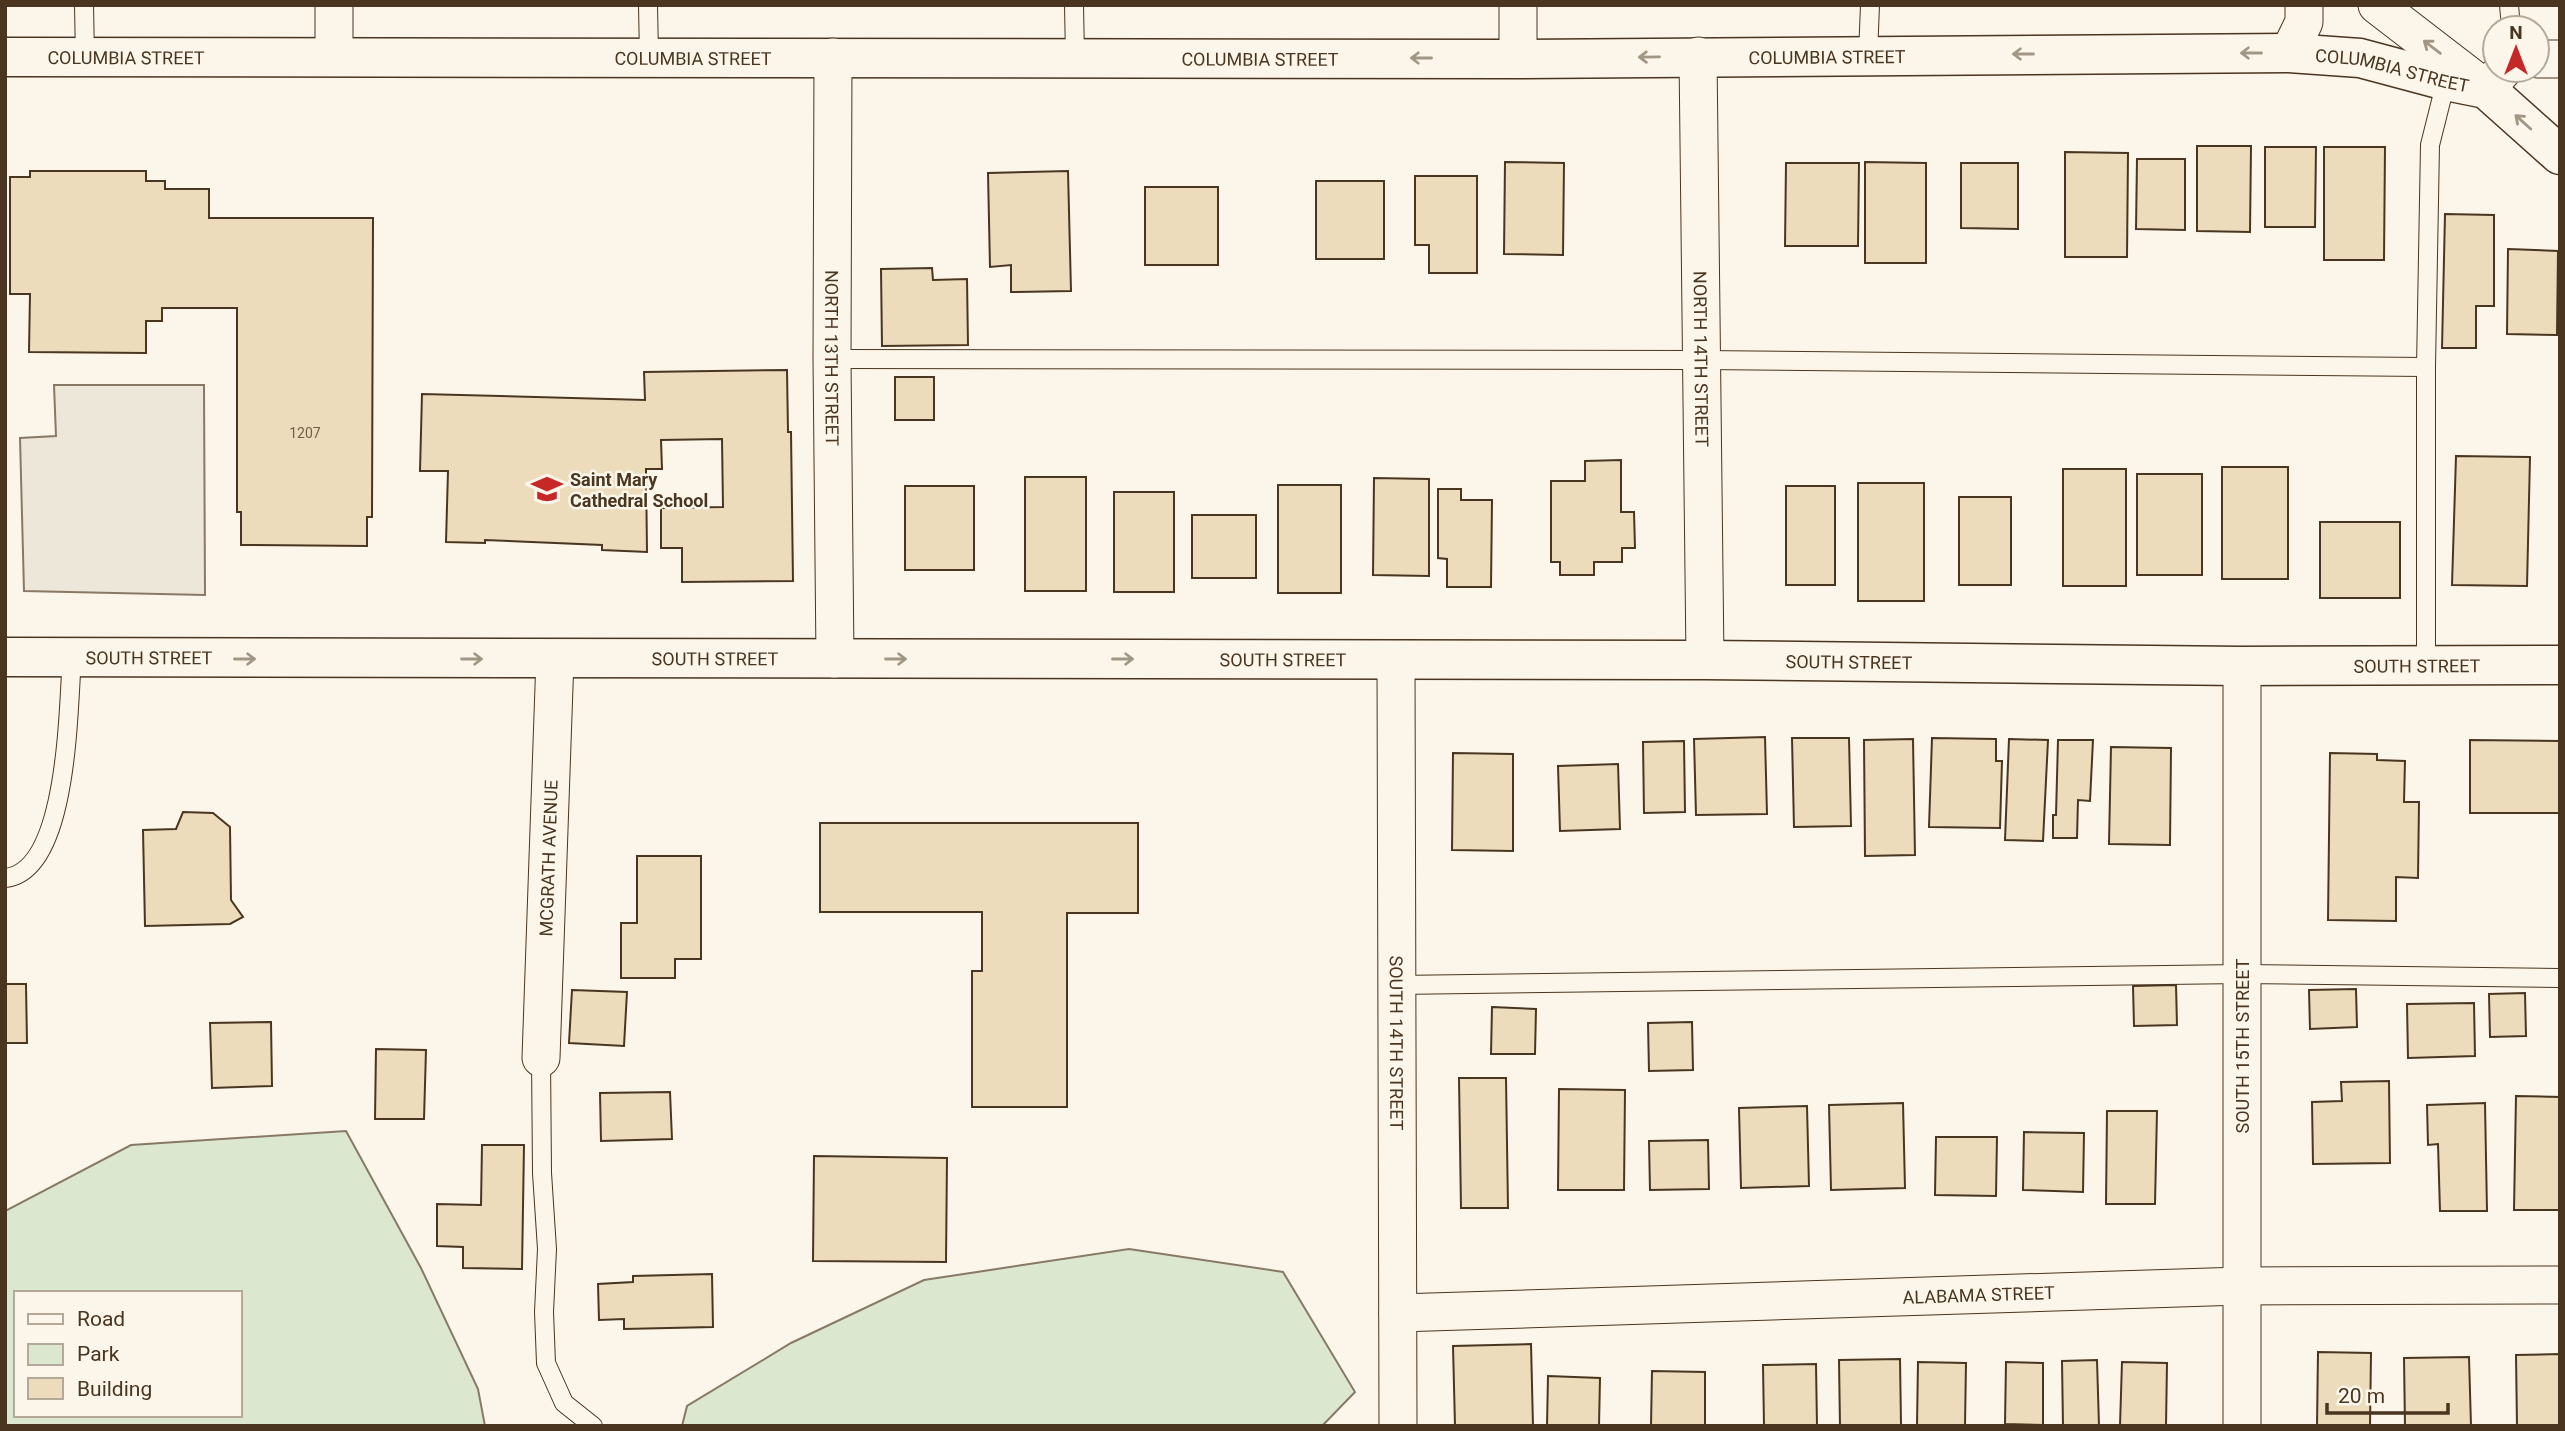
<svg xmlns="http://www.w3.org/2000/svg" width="2565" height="1431" viewBox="0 0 2565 1431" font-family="Roboto,sans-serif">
<rect width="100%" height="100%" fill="#fbf6e9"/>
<g fill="#dce7d0" stroke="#887966" stroke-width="2" fill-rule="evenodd">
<path d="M346,1131L421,1268L478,1389L485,1426H5V1211L131,1145ZM16,1293H240V1415H16Z"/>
<polygon points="1129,1249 1283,1272 1355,1392 1322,1426 682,1426 687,1406 791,1343 924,1280"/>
</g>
<polygon fill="#ede7d9" stroke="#887966" stroke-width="2" points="54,385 204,385 205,595 24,591 20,438 56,436"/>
<g fill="#ecdcbc" stroke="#4a3520" stroke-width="2">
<polygon points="2197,146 2251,146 2250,232 2197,231"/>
<polygon points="2265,147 2316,147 2315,227 2265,227"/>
<polygon points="2324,147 2385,147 2384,260 2324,260"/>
<polygon points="2065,152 2128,153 2127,257 2065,257"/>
<polygon points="2137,159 2185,159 2185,230 2136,229"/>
<polygon points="1505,162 1564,163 1563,255 1504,254"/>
<polygon points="1865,162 1926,163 1926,263 1865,263"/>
<polygon points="1786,163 1859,163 1858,246 1785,246"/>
<polygon points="1961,163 2018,163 2018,229 1961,228"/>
<polygon points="30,171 146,171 146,181 165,181 165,189 209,189 209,218 373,218 372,517 367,517 367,546 241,545 241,512 237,512 237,308 162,308 162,321 146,321 146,353 29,352 30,294 10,294 10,177 30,177"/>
<polygon points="1068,171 1071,291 1011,292 1011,265 990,267 988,173"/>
<polygon points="1415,176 1477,176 1477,273 1429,273 1429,245 1415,245"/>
<rect x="1316" y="181" width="68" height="78"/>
<rect x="1145" y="187" width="73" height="78"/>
<polygon points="2445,214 2494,215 2494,306 2476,306 2476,348 2442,348"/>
<polygon points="2508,249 2558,251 2557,335 2507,334"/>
<polygon points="932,268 933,280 967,279 968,345 882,346 881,269"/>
<polygon points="787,370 788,432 791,432 793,581 682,582 682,548 661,548 661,508 723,507 722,439 661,440 662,469 646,469 647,552 602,550 602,545 485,540 485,543 446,542 448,471 420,471 422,394 645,400 644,372"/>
<rect x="895" y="377" width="39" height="43"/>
<polygon points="2456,456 2530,457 2527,586 2452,585"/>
<polygon points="1621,460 1621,512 1634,512 1635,548 1622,548 1622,562 1594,562 1594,575 1560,575 1560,562 1551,562 1551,481 1585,481 1585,461"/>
<rect x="2222" y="467" width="66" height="112"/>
<rect x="2063" y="469" width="63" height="117"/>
<rect x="2137" y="474" width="65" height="101"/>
<rect x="1025" y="477" width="61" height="114"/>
<polygon points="1374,478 1429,479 1429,576 1373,575"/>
<rect x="1858" y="483" width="66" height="118"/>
<rect x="1278" y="485" width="63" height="108"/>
<rect x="905" y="486" width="69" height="84"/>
<rect x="1786" y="486" width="49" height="99"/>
<polygon points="1438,489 1461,489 1461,500 1492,500 1491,587 1447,587 1447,559 1438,558"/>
<rect x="1114" y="492" width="60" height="100"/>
<rect x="1959" y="497" width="52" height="88"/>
<rect x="1192" y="515" width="64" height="63"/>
<rect x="2320" y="522" width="80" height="76"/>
<polygon points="1765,737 1767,814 1696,815 1694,739"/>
<polygon points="1792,738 1849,738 1851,826 1794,827"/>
<polygon points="1932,738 1996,739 1996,761 2002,761 2000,828 1929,827"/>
<polygon points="1913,739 1915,855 1865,856 1864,740"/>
<polygon points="2009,739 2048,740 2043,841 2005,840"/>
<polygon points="2058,740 2093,740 2090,801 2078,800 2077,838 2053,838 2053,815 2056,815"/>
<polygon points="2470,740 2560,741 2560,813 2470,813"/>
<polygon points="1684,741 1685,812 1644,813 1643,742"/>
<polygon points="2111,747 2171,748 2170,845 2109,844"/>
<polygon points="1453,753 1513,754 1513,851 1452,850"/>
<polygon points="2330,753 2377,754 2377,760 2405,761 2404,802 2419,802 2418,878 2396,877 2396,921 2328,920"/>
<polygon points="1618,764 1620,829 1560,831 1558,766"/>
<polygon points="183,812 213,813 230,827 231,900 243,917 230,924 145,926 143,830 176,829"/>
<polygon points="820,823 1138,823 1138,913 1067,913 1067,1107 972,1107 972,971 982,971 982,912 820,912"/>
<polygon points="637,856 701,856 701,959 675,959 675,978 621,978 621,923 637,923"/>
<polygon points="5,984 26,984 27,1043 5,1043"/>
<polygon points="2176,985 2177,1025 2134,1026 2133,986"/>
<polygon points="2356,989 2357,1027 2310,1029 2309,990"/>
<polygon points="572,990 627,992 624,1046 569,1043"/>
<polygon points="2525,993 2526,1036 2490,1037 2489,994"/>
<polygon points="2474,1003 2475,1056 2408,1058 2407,1004"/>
<polygon points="1492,1007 1536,1009 1535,1054 1491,1054"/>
<polygon points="271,1022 272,1086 212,1088 210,1023"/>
<polygon points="1692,1022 1693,1070 1649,1071 1648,1023"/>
<polygon points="376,1049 426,1050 424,1119 375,1119"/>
<polygon points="1459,1078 1506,1078 1508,1208 1461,1208"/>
<polygon points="2389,1081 2390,1163 2313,1164 2312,1102 2342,1101 2341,1082"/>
<polygon points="1559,1089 1625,1090 1624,1190 1558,1190"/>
<polygon points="670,1092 672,1139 601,1141 600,1093"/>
<polygon points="2516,1096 2560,1097 2560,1210 2514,1210"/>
<polygon points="1903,1103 1905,1188 1831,1190 1829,1105"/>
<polygon points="2485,1103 2487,1211 2440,1211 2438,1144 2428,1145 2427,1105"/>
<polygon points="1807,1106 1809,1186 1741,1188 1739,1108"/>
<polygon points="2107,1111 2157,1111 2155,1204 2106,1204"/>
<polygon points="2024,1132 2084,1133 2083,1192 2023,1190"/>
<polygon points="1936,1137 1997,1137 1996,1196 1935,1195"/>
<polygon points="1708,1140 1709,1189 1650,1190 1649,1141"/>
<polygon points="482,1145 524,1145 522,1269 463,1268 463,1247 437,1246 437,1204 481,1205"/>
<polygon points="814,1156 947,1158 946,1262 813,1261"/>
<polygon points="712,1274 713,1327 624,1329 624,1319 599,1320 598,1284 633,1282 633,1276"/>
<polygon points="1531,1344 1533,1426 1455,1426 1453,1346"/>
<polygon points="2318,1352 2371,1353 2370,1426 2317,1426"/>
<polygon points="2560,1354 2560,1426 2517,1426 2516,1355"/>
<polygon points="2469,1357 2471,1426 2405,1426 2404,1358"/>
<polygon points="1900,1359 1901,1425 1840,1426 1839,1360"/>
<polygon points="2097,1360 2099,1426 2063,1426 2062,1361"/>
<polygon points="1918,1362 1966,1363 1965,1426 1917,1426"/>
<polygon points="2006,1362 2043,1363 2043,1425 2005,1424"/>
<polygon points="2122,1362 2167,1363 2166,1426 2120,1426"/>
<polygon points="1816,1364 1817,1426 1764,1426 1763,1365"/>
<polygon points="1652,1371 1705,1372 1705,1426 1651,1426"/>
<polygon points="1548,1376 1600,1378 1599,1426 1547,1426"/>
</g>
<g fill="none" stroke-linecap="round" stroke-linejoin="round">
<defs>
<g id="lane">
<polyline points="84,5 85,57"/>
<polyline points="648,5 649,56"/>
<polyline points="1074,5 1075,57"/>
<polyline points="2509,5 2511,28"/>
<polyline points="1868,55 1870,5"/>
<polyline points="832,359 1703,360 2426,367"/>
<polyline points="2426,666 2426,367 2430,145 2446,81"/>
<path d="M5,878C69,872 68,706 72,657"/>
<polyline points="1396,985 2242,974 2560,978"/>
<polyline points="541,1058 542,1173 547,1249 544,1312 546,1363 564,1403 593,1426"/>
</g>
<g id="street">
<polyline points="334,5 334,57"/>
<polyline points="1518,5 1518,59"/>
<polyline points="2377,5 2486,89 2503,70"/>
<polyline points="2289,53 2304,22 2304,5"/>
<path id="s1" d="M1698,56L1705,660"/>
<path id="s2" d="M833,57L832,359L835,659"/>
<polyline points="2537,59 2560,59"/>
<path id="s3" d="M1396,660L1398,1426"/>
<path id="s4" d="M541,1058L555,658"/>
<path id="s5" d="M1398,1313L2241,1286L2560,1285"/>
<polyline points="2242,1426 2242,666"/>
</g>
<g id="primary">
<path id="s6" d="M5,57L1518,59L2289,53L2360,58L2446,81L2486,89L2560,155"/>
<path id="s7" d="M5,657L1705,660L2242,666L2560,665"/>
</g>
</defs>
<use href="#lane" stroke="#4a3520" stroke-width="20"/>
<use href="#street" stroke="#4a3520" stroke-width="39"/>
<use href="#primary" stroke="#4a3520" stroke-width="41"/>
<use href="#lane" stroke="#fbf6e9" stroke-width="18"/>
<use href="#street" stroke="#fbf6e9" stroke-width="37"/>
<use href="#primary" stroke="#fbf6e9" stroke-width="38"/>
</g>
<defs><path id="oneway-shaft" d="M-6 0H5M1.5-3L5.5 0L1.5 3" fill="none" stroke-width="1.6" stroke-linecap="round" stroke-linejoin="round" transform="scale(1.75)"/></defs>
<g stroke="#a29684">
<use href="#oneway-shaft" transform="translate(2432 47) rotate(-143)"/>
<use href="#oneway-shaft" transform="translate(2251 53) rotate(180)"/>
<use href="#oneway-shaft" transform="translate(2023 54) rotate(180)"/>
<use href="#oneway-shaft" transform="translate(1649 57) rotate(179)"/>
<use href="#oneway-shaft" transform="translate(1421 58) rotate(-180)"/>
<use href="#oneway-shaft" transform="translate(2523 122) rotate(-138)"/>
<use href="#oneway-shaft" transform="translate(245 659)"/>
<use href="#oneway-shaft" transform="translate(472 659)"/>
<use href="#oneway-shaft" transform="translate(896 659)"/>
<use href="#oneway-shaft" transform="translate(1123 659)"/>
</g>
<defs>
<symbol id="school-bare" viewBox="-9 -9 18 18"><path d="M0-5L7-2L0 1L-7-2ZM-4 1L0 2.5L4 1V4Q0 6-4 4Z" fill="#c62828" stroke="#fbf6e9" stroke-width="2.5" paint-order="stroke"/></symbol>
</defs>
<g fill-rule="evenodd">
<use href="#school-bare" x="525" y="467" width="44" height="44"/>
</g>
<g text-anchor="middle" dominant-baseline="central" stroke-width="5" stroke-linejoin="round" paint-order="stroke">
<g font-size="14" fill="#725f47">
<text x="305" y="433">1207</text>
</g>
<g font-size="18" fill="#4a3520" stroke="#fbf6e9">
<text stroke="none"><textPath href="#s6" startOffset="1822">COLUMBIA STREET</textPath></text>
<text stroke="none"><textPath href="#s6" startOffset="121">COLUMBIA STREET</textPath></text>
<text stroke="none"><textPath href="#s6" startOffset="688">COLUMBIA STREET</textPath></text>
<text stroke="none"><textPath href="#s6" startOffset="1255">COLUMBIA STREET</textPath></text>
<text stroke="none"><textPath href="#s6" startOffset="2389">COLUMBIA STREET</textPath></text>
<text stroke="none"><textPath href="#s2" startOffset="301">NORTH 13TH STREET</textPath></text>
<text stroke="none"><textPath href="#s1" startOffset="303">NORTH 14TH STREET</textPath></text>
<text stroke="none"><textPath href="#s7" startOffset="144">SOUTH STREET</textPath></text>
<text stroke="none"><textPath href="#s7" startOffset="710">SOUTH STREET</textPath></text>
<text stroke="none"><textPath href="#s7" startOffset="1278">SOUTH STREET</textPath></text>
<text stroke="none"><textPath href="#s7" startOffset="1844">SOUTH STREET</textPath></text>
<text stroke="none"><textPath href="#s7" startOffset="2412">SOUTH STREET</textPath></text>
<text stroke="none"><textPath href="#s4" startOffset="200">MCGRATH AVENUE</textPath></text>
<text stroke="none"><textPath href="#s3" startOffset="383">SOUTH 14TH STREET</textPath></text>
<text transform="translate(2242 1046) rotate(-90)">SOUTH 15TH STREET</text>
<text stroke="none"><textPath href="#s5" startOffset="581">ALABAMA STREET</textPath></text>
</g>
<g font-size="18" font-weight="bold" fill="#4a3520" stroke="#fbf6e9" text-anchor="start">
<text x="570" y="479">Saint Mary<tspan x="570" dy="21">Cathedral School</tspan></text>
</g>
</g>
<rect width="2565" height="1431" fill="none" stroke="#4a3520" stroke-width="14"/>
<rect x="14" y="1291" width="228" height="126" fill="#fbf6e9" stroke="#b4a999" stroke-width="2"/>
<rect x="28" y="1314" width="35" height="10" fill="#fbf6e9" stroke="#b4a999" stroke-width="2"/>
<text x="77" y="1326" font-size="21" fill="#4a3520">Road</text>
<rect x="28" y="1344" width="35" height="21" fill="#dce7d0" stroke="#b4a999" stroke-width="2"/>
<text x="77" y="1361" font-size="21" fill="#4a3520">Park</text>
<rect x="28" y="1378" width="35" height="21" fill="#ecdcbc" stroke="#b4a999" stroke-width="2"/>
<text x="77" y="1396" font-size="21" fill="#4a3520">Building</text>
<g transform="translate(2516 49)"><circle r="33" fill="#fbf6e9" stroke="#b4a999" stroke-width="2"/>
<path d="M0-5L12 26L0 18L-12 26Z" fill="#c62828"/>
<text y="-10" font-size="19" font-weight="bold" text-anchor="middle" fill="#4a3520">N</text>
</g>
<path d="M2327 1403v10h121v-10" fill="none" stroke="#4a3520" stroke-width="3.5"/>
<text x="2338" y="1403" font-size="21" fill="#4a3520" stroke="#fbf6e9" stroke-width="5" paint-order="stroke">20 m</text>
</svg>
